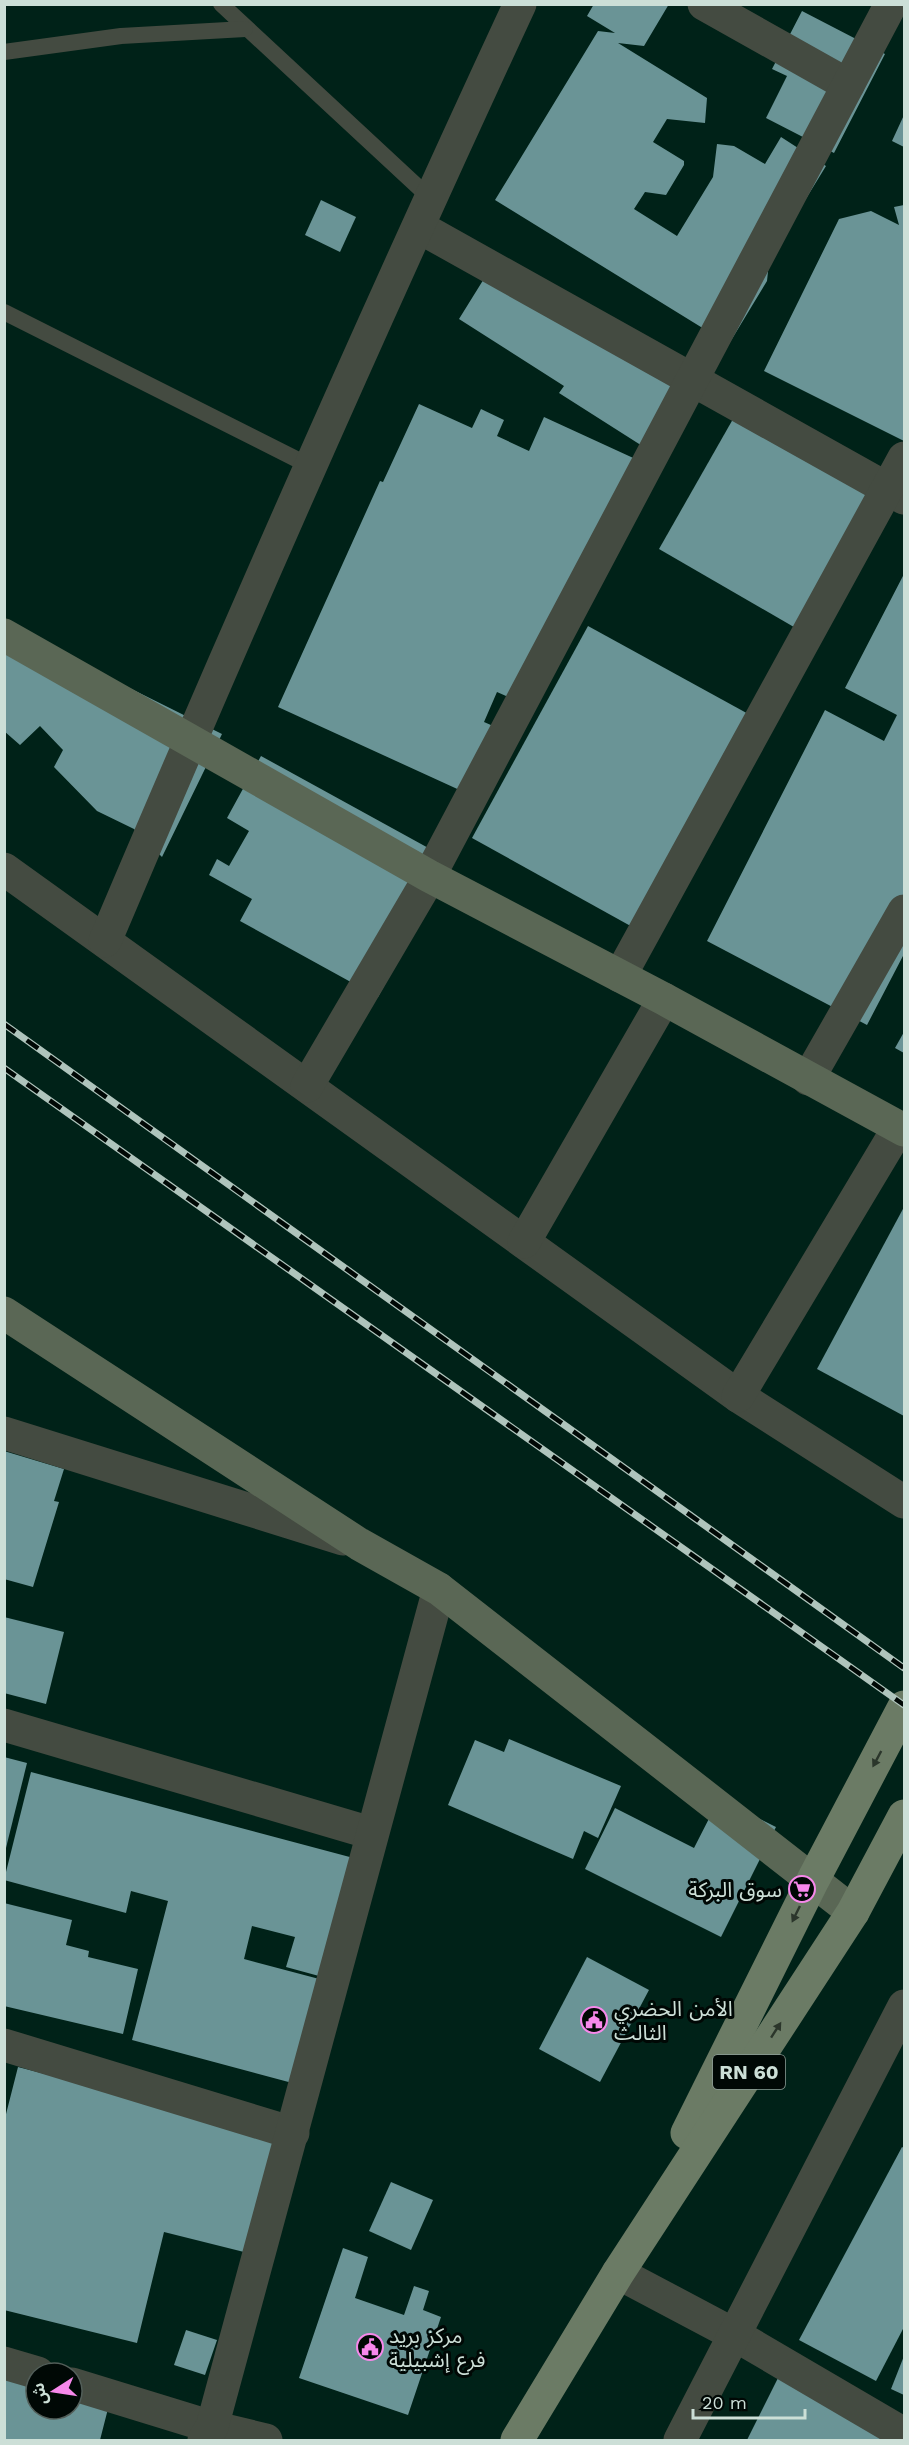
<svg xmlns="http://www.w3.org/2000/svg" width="909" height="2445" viewBox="0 0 909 2445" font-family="'Work Sans','Noto Sans Arabic',sans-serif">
<rect width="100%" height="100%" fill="#002218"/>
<g fill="#6a9496">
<polygon points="594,4 669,4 644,46 618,43 707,98 705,123 667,119 653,142 684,161 684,165 666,195 645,192 634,209 677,236 713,177 717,144 734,146 765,164 781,137 826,166 788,228 773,226 767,281 721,357 722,340 495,200 598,31 615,33 587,16"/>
<polygon points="802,11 885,54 834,153 766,118 787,76 772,69"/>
<polygon points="904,115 904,147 892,141"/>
<polygon points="321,200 356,217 340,252 305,235"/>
<polygon points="904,205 904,441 764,371 839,219 871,211 899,225 894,207"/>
<polygon points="495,261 699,392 658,456 559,393 564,386 459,319"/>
<polygon points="419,404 472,428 481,409 504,420 497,436 529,451 544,417 642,462 531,707 497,692 484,722 507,732 477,798 278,707 380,481 383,482"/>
<polygon points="737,412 904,482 818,641 659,549"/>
<polygon points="904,574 904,954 867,1025 707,941 825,710 884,741 897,715 845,688"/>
<polygon points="588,626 752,716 636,929 472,838"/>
<polygon points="4,630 33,640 222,734 162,857 134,829 97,811 54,767 63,750 40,726 20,745 4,731"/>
<polygon points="261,756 452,861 378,997 240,921 252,899 209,875 217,859 229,866 249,831 227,818"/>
<polygon points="904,1032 904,1053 895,1048"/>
<polygon points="904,1207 904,1416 817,1369"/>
<polygon points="4,1451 64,1469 54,1501 59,1502 33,1587 4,1579"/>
<polygon points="4,1617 64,1632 46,1704 4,1693"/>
<polygon points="509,1739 621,1786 598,1838 584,1831 573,1859 448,1805 475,1740 504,1752"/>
<polygon points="4,1757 27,1763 5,1852 4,1852"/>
<polygon points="31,1772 361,1860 330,1979 286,1967 295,1937 252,1926 244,1959 323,1980 296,2084 132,2040 168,1901 131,1891 126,1913 4,1880"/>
<polygon points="719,1799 776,1827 721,1937 585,1869 615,1808 694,1848"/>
<polygon points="4,1903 72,1920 66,1945 89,1951 88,1957 138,1969 123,2034 4,2006"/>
<polygon points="587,1957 649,1990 600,2082 539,2049"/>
<polygon points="18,2067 277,2134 248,2253 164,2232 137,2343 4,2310 4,2122"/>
<polygon points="902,2147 904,2148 904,2327 876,2381 799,2340"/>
<polygon points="391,2182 433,2200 411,2250 369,2231"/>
<polygon points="343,2248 368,2257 355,2298 404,2315 414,2286 429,2291 423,2310 441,2317 408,2415 299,2378"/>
<polygon points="186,2330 217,2340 205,2375 174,2365"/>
<polygon points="789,2356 902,2440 747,2440"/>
<polygon points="904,2356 904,2395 891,2389"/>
<polygon points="4,2369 36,2378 36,2409 72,2409 72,2387 111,2397 100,2440 4,2440"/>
</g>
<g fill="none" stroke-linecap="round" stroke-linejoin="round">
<g stroke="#444b41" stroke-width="16">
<polyline points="221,4 430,198"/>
<polyline points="4,52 121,36 245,29"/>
<polyline points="4,312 312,467"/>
</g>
<g stroke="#444b41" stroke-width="33">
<polyline points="704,4 848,85"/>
<polyline points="419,227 904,498"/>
<polyline points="4,869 738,1396 904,1502"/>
<path d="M105,941C238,627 376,314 520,4"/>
<polyline points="620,976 904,458"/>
<polyline points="808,1079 904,911"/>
<polyline points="307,1086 422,890 891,4"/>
<polyline points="524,1242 664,999"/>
<polyline points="738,1396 899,1127"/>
<polyline points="4,1433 343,1539"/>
<polyline points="4,1725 371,1833"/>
<polyline points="4,2045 293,2133"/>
<polyline points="618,2273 735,2335 904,2434"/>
<polyline points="4,2363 38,2373"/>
<polyline points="72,2384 212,2427 266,2440"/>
<polyline points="204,2440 212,2427 439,1589"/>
<polyline points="680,2440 904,2006"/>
</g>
<g stroke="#5a6755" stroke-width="33">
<polyline points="4,635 429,876 664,999 904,1130"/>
<polyline points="4,1313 359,1544 439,1589 853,1912"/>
</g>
<g stroke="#6b7b65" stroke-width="33">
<polyline points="687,2133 813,1880 904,1707"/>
<polyline points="517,2440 618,2273 853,1912 904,1816"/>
</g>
<defs>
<g id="rail">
<polyline points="4,1024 904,1668"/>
<polyline points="4,1068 904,1705"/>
</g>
</defs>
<use href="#rail" stroke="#afc4bc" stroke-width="7"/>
<use href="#rail" stroke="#000805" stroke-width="4.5" stroke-dasharray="14" stroke-linecap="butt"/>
</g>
<defs><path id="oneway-solid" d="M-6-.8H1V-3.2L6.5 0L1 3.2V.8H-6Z" transform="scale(1.5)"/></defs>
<g fill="#2b362b">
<use href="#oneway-solid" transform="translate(877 1759) rotate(118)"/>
<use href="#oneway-solid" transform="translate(796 1914) rotate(116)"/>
<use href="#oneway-solid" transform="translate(776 2030) rotate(-57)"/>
</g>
<defs>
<symbol id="supermarket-ring" viewBox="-11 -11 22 22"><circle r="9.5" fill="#000805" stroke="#f788eb" stroke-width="1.5"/><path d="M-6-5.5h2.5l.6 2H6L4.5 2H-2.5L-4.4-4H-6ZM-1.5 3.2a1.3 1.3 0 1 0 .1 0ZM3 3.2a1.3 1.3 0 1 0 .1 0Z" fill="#f788eb"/></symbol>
<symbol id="civic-ring" viewBox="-11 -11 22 22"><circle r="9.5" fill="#000805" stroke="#f788eb" stroke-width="1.5"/><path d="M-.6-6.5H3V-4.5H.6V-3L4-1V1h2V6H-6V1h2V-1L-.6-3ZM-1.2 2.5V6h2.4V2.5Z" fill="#f788eb"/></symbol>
</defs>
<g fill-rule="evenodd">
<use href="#supermarket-ring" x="787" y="1874" width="30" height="30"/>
<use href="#civic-ring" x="579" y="2005" width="30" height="30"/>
<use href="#civic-ring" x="355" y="2332" width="30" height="30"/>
</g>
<g text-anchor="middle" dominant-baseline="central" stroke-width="6" stroke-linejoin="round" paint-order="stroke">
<rect fill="#000805" stroke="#8f9e98" stroke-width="1.5" x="713" y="2055" width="72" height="34" rx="4.5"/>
<g font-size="20" font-weight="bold" fill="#ccdfd7">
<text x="749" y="2072">RN 60</text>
</g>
<g font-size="21" fill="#ccdfd7" stroke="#000805" text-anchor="start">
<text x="782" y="1889" text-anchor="end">سوق البركة</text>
<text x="614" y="2008">الأمن الحضري<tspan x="614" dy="24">الثالث</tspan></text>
<text x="389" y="2335">مركز بريد<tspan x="389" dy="24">فرع إشبيلية</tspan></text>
</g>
</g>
<rect width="909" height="2445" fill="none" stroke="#ccdfd7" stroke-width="12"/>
<g transform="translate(54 2391) rotate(258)"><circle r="28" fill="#000805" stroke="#525e59" stroke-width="1.5"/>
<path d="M0-4.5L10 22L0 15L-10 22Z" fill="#f788eb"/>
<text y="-9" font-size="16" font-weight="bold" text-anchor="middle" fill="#ccdfd7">ش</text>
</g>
<path d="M693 2409v9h112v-9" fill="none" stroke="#ccdfd7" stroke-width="3"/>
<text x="702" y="2409" font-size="18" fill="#ccdfd7" stroke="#000805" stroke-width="4.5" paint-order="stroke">20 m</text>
</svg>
